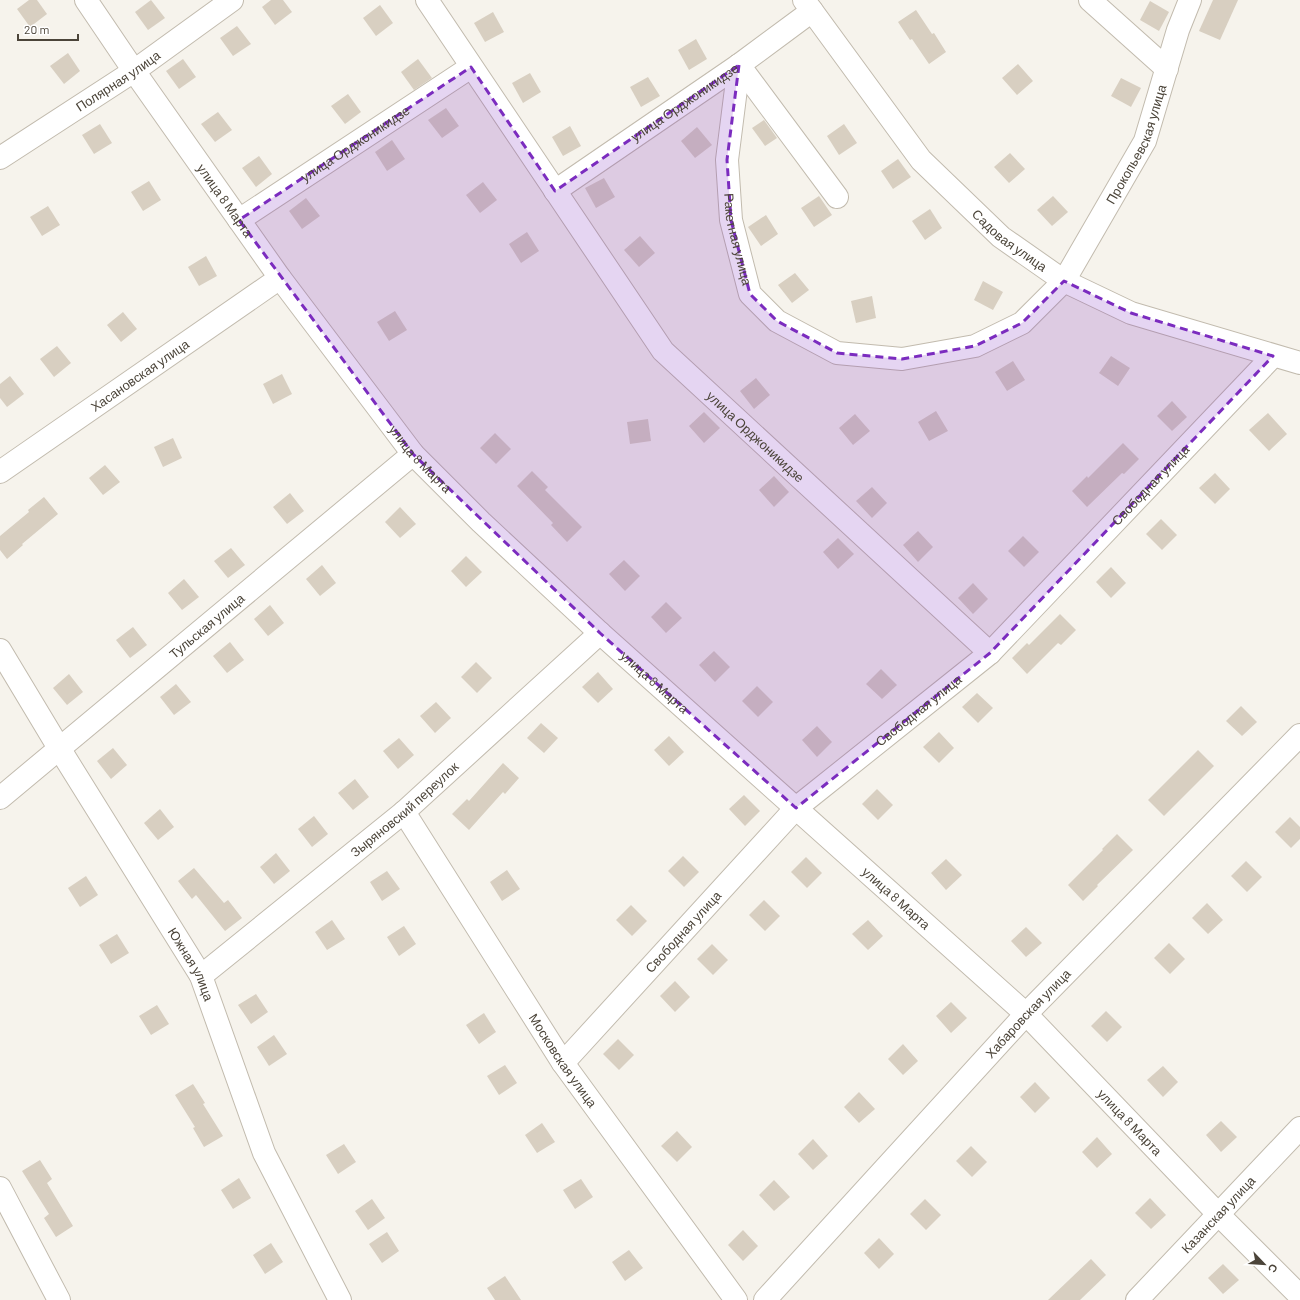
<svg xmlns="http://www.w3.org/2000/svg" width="1300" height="1300" viewBox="0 0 1300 1300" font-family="Barlow,sans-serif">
<rect width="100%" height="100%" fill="#f6f3ec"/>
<g fill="#d8cfc1">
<polygon points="29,0 37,0 47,14 30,27 17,9"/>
<polygon points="151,0 165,18 148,30 135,12"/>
<polygon points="271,0 283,0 292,12 275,25 262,7"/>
<polygon points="1213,0 1238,0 1220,40 1199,31"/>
<polygon points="1150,1 1169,12 1159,31 1140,20"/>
<polygon points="380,5 393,23 376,36 363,18"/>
<polygon points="916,10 932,34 934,33 946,52 929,64 912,39 910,40 898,22"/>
<polygon points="493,12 504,32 485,42 474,23"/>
<polygon points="237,26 251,44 233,56 220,38"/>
<polygon points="696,39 707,59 689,70 678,50"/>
<polygon points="68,53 80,71 64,84 50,66"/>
<polygon points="183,59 196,77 179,89 166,71"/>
<polygon points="418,59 432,78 414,90 401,72"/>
<polygon points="1018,64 1033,81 1017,95 1002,78"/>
<polygon points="530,73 541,92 523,103 512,83"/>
<polygon points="648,77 660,96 641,107 630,87"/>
<polygon points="1121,78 1141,88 1131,107 1111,96"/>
<polygon points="348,94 361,112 345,124 331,106"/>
<polygon points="446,108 459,126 442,138 428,120"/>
<polygon points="218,112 232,130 215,142 201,124"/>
<polygon points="764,120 777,138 765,146 752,128"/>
<polygon points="100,124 112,143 94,154 82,135"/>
<polygon points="844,124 857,143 839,155 827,136"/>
<polygon points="570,126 581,146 563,156 552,137"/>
<polygon points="697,127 712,145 695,158 681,141"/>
<polygon points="392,140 405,159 387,171 375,152"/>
<polygon points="1010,153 1025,169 1009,183 994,167"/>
<polygon points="259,156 272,174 256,187 242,168"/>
<polygon points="898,159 911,177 893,189 881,171"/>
<polygon points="604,178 615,197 596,208 585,188"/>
<polygon points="149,181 161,200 143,211 131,192"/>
<polygon points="483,182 497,200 480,213 466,195"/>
<polygon points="819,196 832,215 814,227 801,208"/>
<polygon points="1053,196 1068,212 1052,226 1037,210"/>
<polygon points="306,198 320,216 302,229 289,211"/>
<polygon points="48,206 60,225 42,236 30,217"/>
<polygon points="930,209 942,228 925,240 912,221"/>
<polygon points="766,215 778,234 761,246 748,227"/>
<polygon points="527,232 539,251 521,263 509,244"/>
<polygon points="640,236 655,253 639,267 624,250"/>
<polygon points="206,256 217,276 199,286 188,267"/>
<polygon points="795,273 809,290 792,303 778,285"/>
<polygon points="983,281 1003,292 993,310 974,300"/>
<polygon points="872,296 876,318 856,323 851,301"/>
<polygon points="395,311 407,330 389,341 377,322"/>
<polygon points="123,312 137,329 121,342 107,325"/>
<polygon points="57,346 71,363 54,377 40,359"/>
<polygon points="1111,356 1130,368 1118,386 1099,373"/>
<polygon points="1013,361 1025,380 1007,391 995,372"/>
<polygon points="282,374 292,394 273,404 263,384"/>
<polygon points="10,376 24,394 7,407 0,398 0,384"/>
<polygon points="756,378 770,395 754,409 740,391"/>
<polygon points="1172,401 1187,417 1172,431 1157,416"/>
<polygon points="936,411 948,431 929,441 918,422"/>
<polygon points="704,412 720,428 704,443 689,426"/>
<polygon points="1268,413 1287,434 1269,451 1249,430"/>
<polygon points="855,414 870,431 853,445 839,428"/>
<polygon points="648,419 651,441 630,444 627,422"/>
<polygon points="495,433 511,449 496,464 480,448"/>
<polygon points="173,438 182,458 163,467 154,447"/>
<polygon points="1123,443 1139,459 1124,474 1122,473 1087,507 1072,491 1087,476 1088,478"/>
<polygon points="105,465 120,482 103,495 89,478"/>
<polygon points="532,471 548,487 545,490 582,527 567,542 551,525 553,523 517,486"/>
<polygon points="1215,473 1230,489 1215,504 1199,488"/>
<polygon points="774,476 789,492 774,507 759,490"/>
<polygon points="872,487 887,503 872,518 856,501"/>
<polygon points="290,493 304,511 287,524 273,507"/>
<polygon points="44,497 58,514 22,544 23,545 7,559 0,550 0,536 29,512 28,510"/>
<polygon points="400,507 416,524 400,538 385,522"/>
<polygon points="1161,519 1177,535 1162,550 1146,534"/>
<polygon points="918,531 933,547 918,562 903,545"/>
<polygon points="1023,536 1039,552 1024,567 1008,551"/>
<polygon points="838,538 854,554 838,569 823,552"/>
<polygon points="231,548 245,565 228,578 214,561"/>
<polygon points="466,556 482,572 466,587 451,571"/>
<polygon points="624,560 640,576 625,591 609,574"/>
<polygon points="322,565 336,583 320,596 306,579"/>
<polygon points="1111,567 1126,583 1111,598 1096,582"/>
<polygon points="184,579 199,597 182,610 168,593"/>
<polygon points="973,583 988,599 973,614 958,598"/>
<polygon points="666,602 682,618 666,633 651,617"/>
<polygon points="270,605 284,623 268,636 254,619"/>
<polygon points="1060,614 1076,630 1061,645 1058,643 1027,674 1012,658 1027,643 1029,645"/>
<polygon points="133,627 147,645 130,658 116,640"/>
<polygon points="230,642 244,660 227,673 213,656"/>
<polygon points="714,651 730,667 715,682 699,665"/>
<polygon points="476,662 492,678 477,693 461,677"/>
<polygon points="881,669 897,685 882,699 866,684"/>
<polygon points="598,672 613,689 598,703 582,687"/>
<polygon points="69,674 83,692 67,705 53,688"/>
<polygon points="176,684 191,702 174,715 160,697"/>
<polygon points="757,686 773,702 758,717 742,701"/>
<polygon points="977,693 993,708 978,723 962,707"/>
<polygon points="436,702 451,718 435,733 420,716"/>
<polygon points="1241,706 1257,722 1242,736 1226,721"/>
<polygon points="541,723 558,738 544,753 527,738"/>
<polygon points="817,726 832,742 817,757 802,740"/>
<polygon points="939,732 954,748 939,763 923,747"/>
<polygon points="669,736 684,752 669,766 654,750"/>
<polygon points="399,738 414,755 398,769 383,751"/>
<polygon points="113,748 127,765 111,779 97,761"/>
<polygon points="1198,750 1214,766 1164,816 1148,800"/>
<polygon points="503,763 519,778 505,794 503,792 469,830 452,814 467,799 469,801"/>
<polygon points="355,779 369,797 353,810 338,793"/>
<polygon points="877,789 893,805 878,820 862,804"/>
<polygon points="744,795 760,811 745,826 729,809"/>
<polygon points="160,809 174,827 158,840 144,823"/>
<polygon points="314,816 328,834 312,847 298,829"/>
<polygon points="1290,817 1300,827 1300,839 1291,848 1275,832"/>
<polygon points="1117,834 1133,850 1097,885 1098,886 1083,901 1068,885 1103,850 1102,849"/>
<polygon points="276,853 290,871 274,884 260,867"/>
<polygon points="683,856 699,872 684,887 668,871"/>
<polygon points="806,857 822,873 807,888 791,872"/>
<polygon points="946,859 962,875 946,890 931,873"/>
<polygon points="1246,861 1262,877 1247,892 1231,876"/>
<polygon points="194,868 224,903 228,900 242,918 225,931 196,895 192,899 178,881"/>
<polygon points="507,870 520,889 502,901 490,882"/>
<polygon points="387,871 400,889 382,901 370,882"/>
<polygon points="86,876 98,895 80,907 68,888"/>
<polygon points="764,900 780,916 765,931 749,915"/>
<polygon points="1207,903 1223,920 1208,934 1192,918"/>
<polygon points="631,905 647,921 632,936 616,920"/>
<polygon points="332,920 345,939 327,950 315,932"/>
<polygon points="868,920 883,936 868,950 852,934"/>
<polygon points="404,926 416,944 399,956 387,937"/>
<polygon points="1026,927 1042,943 1026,957 1011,941"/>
<polygon points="117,934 129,953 111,964 99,945"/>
<polygon points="1169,943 1185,959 1170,974 1154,958"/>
<polygon points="712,944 728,960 713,975 697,959"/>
<polygon points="675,981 690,997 675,1012 660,996"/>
<polygon points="256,994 268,1012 251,1024 238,1005"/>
<polygon points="951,1002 967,1018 951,1033 936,1016"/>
<polygon points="157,1005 169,1024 151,1035 139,1016"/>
<polygon points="1106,1011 1122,1027 1107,1042 1091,1026"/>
<polygon points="484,1013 496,1032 479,1044 466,1025"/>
<polygon points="274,1035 287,1054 269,1066 257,1047"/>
<polygon points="618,1039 634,1055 619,1070 603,1054"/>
<polygon points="903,1044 918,1061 903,1075 888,1059"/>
<polygon points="505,1065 517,1083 499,1095 487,1076"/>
<polygon points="1163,1066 1178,1082 1163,1097 1147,1080"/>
<polygon points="1035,1082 1050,1098 1035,1113 1020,1097"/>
<polygon points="193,1084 205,1103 203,1104 223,1136 204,1147 193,1128 195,1127 175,1095"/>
<polygon points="859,1092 875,1109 859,1123 844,1107"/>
<polygon points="1221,1121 1237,1137 1221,1152 1206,1135"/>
<polygon points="542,1123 555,1142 537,1153 525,1135"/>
<polygon points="677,1131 692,1147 677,1162 661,1146"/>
<polygon points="1097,1137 1112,1154 1097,1168 1082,1152"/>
<polygon points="813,1139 828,1156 813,1170 798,1154"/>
<polygon points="344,1144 356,1162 338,1174 326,1155"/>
<polygon points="971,1146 987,1162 972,1177 956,1161"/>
<polygon points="40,1160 52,1179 47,1183 73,1226 56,1237 44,1218 49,1214 22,1171"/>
<polygon points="239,1178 251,1198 233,1209 221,1190"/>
<polygon points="581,1179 593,1197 575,1209 563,1190"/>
<polygon points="774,1180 790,1197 774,1211 759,1195"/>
<polygon points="1150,1198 1166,1215 1151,1229 1135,1213"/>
<polygon points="372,1199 385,1218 368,1230 355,1211"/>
<polygon points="925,1199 941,1215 926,1230 910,1214"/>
<polygon points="743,1230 758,1246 743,1261 728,1245"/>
<polygon points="387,1232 399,1251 382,1263 369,1244"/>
<polygon points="879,1238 894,1254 879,1269 864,1253"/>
<polygon points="271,1243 283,1262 265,1274 253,1255"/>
<polygon points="629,1250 643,1268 625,1281 612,1262"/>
<polygon points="1091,1259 1106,1275 1080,1300 1048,1300"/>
<polygon points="1223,1264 1239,1280 1223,1294 1208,1278"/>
<polygon points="505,1276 521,1300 495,1300 487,1288"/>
</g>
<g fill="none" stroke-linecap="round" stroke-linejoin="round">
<defs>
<g id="minor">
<path id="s1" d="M86,0L134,71L280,278L413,454L481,522L600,633L1026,1014L1219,1215L1300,1296"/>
<path id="s2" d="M427,0L663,351L990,653"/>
<path id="s3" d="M804,0L921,160L1001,237L1064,281L1131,313L1300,363"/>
<polyline points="1090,0 1167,69"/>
<path id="s4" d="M739,65L727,160L731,220L750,294L777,321L837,353L902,359L975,346L1022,323L1064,281L1145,141L1178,30L1190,0"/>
<polyline points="739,65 837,197"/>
<path id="s5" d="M0,158L134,71L232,0"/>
<path id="s6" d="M555,191L739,65L812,11"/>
<path id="s7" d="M239,220L471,67"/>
<path id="s8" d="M0,472L280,278"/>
<path id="s9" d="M0,650L59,748L201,976L264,1153L340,1300"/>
<path id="s10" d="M0,798L413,454"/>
<path id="s11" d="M404,812L563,1063L736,1300"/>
<path id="s12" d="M201,976L404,812L600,633"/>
<path id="s13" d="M563,1063L796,808L990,653L1273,356"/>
<polyline points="0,1188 59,1300"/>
<path id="s14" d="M765,1300L1026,1014L1300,735"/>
<path id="s15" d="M1137,1300L1300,1128"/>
</g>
</defs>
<use href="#minor" stroke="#c2bbae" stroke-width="24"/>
<use href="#minor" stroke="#fff" stroke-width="22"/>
</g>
<path fill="#7b2cbf" fill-opacity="0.2" stroke="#7b2cbf" stroke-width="3" stroke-dasharray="8 5" stroke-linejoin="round" d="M739,65L727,160L731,220L750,294L777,321L837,353L902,359L975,346L1022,323L1064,281L1131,313L1273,356L990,653L796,808L600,633L413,454L239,220L471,67L555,191Z"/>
<g text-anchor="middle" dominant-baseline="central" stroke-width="3" stroke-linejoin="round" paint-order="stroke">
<g font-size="13" fill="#4b4439" stroke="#fff">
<text stroke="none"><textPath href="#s5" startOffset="141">Полярная улица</textPath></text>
<text stroke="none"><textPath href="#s6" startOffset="157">улица Орджоникидзе</textPath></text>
<text stroke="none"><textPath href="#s7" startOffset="139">улица Орджоникидзе</textPath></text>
<text stroke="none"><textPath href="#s4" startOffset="745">Прокопьевская улица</textPath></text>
<text stroke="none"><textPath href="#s1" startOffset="244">улица 8 Марта</textPath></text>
<text stroke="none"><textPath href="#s4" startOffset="176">Ракетная улица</textPath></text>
<text stroke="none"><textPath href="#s3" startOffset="318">Садовая улица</textPath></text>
<text stroke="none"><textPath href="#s8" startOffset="170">Хасановская улица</textPath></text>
<text stroke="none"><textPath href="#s2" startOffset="549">улица Орджоникидзе</textPath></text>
<text stroke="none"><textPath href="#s1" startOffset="568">улица 8 Марта</textPath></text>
<text stroke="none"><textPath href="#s13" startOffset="826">Свободная улица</textPath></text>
<text stroke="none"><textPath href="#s10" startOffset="269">Тульская улица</textPath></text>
<text stroke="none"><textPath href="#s1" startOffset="892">улица 8 Марта</textPath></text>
<text stroke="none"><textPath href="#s13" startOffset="502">Свободная улица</textPath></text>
<text stroke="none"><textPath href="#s12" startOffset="263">Зыряновский переулок</textPath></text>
<text stroke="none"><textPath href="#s1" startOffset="1216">улица 8 Марта</textPath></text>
<text stroke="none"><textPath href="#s13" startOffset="178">Свободная улица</textPath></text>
<text stroke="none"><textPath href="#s9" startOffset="368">Южная улица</textPath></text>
<text stroke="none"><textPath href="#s14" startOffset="389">Хабаровская улица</textPath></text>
<text stroke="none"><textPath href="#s11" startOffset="295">Московская улица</textPath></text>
<text stroke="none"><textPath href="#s1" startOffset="1540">улица 8 Марта</textPath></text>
<text stroke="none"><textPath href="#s15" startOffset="118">Казанская улица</textPath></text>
</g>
</g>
<g transform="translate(1264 1264) rotate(115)" stroke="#ffffff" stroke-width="3" paint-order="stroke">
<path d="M0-3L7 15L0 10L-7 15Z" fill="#4b4439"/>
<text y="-6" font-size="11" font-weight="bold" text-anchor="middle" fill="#4b4439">С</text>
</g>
<path d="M18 34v6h60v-6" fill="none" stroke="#4b4439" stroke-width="2"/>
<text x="24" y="34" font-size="12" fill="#4b4439" stroke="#ffffff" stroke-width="3" paint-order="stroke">20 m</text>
</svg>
